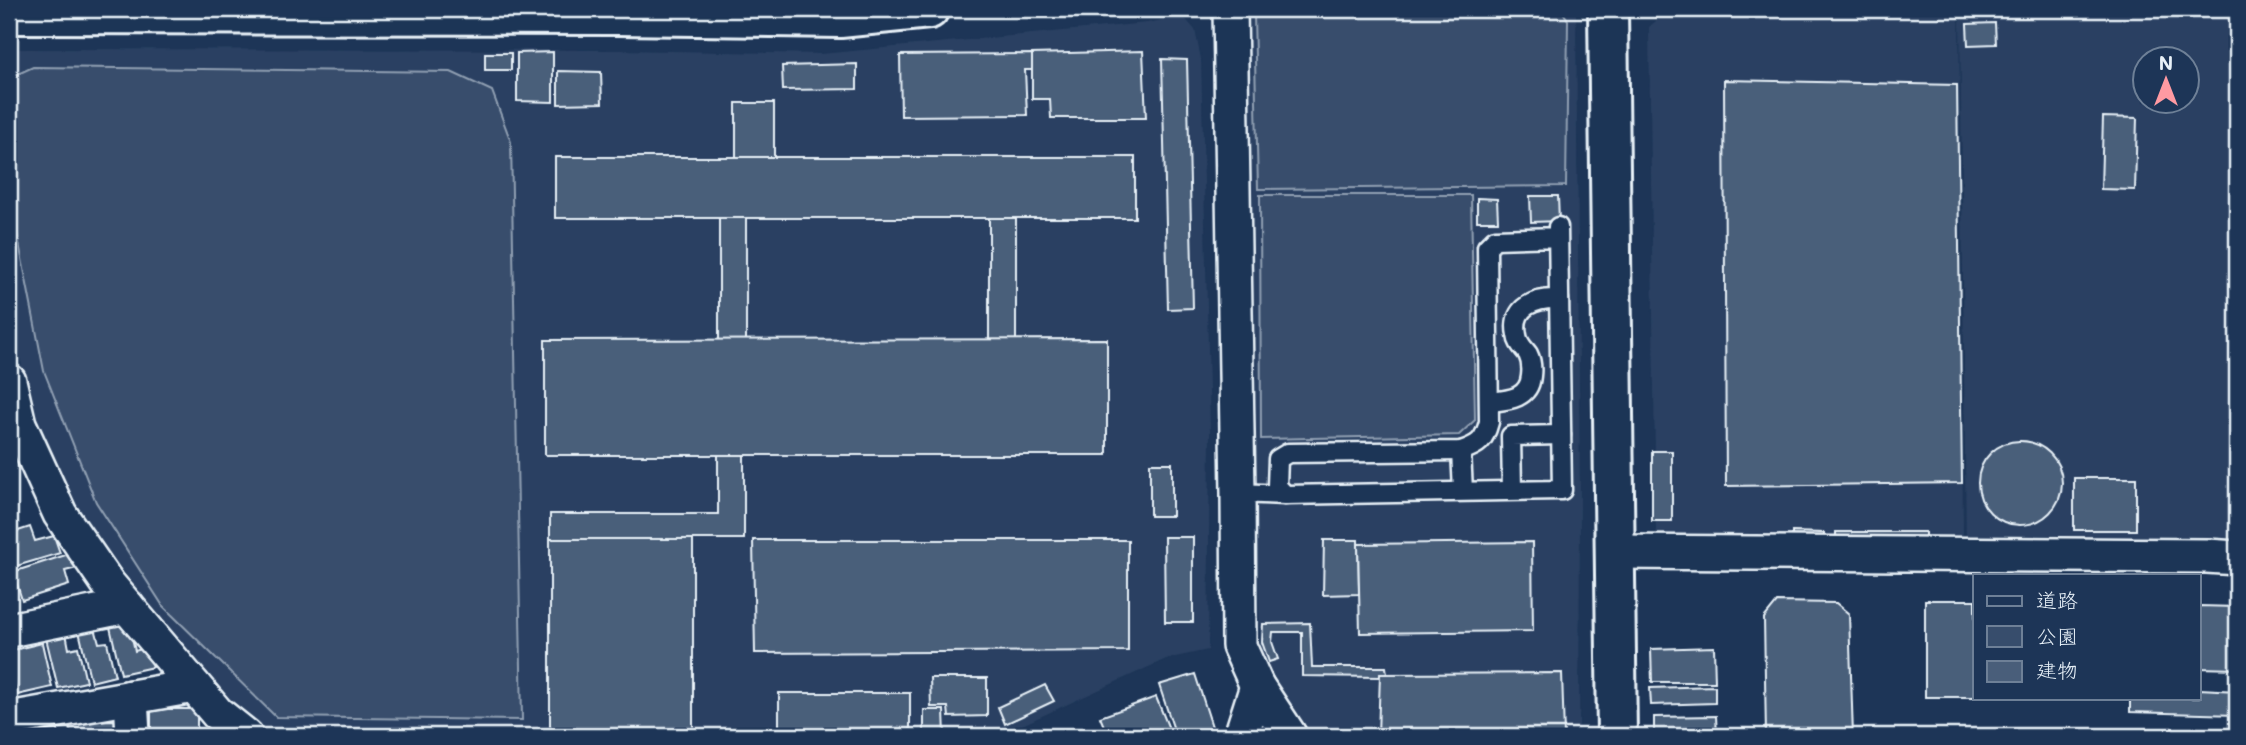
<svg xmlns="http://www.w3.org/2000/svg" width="2246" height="745" viewBox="0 0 2246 745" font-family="Mali,'Klee One',sans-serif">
<rect width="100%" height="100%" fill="#1d3557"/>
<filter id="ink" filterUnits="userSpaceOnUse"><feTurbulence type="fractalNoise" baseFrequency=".0143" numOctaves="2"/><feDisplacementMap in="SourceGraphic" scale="14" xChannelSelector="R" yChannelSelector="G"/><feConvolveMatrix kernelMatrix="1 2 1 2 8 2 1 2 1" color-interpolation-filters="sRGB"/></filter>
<g filter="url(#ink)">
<g fill="#2a4162" fill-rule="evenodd">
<polygon points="1249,9 1576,9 1580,501 1579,736 1308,736 1263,657 1260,642 1255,443"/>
<polygon points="1670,9 1959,9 1963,542 1671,541 1656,532 1649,27"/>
<path d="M1960,9H2237V543L1966,542ZM2144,60H2186V102H2144Z"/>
<polygon points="1183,16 1195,30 1201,59 1210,431 1208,650 1166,659 998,736 275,736 248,720 153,610 77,510 30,408 9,299 9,49 620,50 821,54 1147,23"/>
</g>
<g fill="#374d6c" stroke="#909fb2" stroke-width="2">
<polygon points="1297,9 1561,9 1568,20 1566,186 1258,189 1254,14"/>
<polygon points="33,67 451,72 492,91 511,142 522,720 276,717 163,606 96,502 44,371 17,233 9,165 9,78"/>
<polygon points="1260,195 1471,195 1475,420 1459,435 1261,439"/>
</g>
<g fill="#495e7a" stroke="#e8f1f8" stroke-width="2">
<polygon points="1995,23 1996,44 1968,45 1967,24"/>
<polygon points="2235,39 2237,39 2237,156"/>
<polygon points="1143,51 1146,118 1051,118 1050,99 1032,99 1032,54"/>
<polygon points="553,52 553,102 517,101 517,53"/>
<rect x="485" y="53" width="26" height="17"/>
<polygon points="1032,54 1032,70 1025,70 1027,115 901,116 900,55"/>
<polygon points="1162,59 1187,60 1193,308 1168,309"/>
<polygon points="857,64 857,89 783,90 782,66"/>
<polygon points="558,71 601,72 602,103 558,104"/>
<polygon points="1724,80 1957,85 1962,483 1726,486"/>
<rect x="736" y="103" width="38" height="54"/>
<polygon points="2103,117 2137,118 2135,190 2101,189"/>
<rect x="555" y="157" width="580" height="61"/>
<polygon points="1530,196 1558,196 1559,221 1531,222"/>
<polygon points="1477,198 1497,199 1498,221 1477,221"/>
<rect x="719" y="218" width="27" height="122"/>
<rect x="989" y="218" width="27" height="122"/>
<polygon points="1107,339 1107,455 545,455 545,340"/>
<circle cx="2020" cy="483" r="42"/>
<rect x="1652" y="451" width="20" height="70"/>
<polygon points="718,455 744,455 744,539 550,539 550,514 718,514"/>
<rect x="1150" y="463" width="22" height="53"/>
<rect x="2074" y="478" width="62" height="52"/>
<polygon points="30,527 35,541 54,536 60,553 10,568 9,534"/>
<polygon points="1792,532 1824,533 1824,542 1792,542"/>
<rect x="1836" y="532" width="89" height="10"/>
<polygon points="1164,537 1193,537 1193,622 1165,622"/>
<rect x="550" y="539" width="143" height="197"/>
<polygon points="753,540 1128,540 1128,651 755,653"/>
<polygon points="1324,540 1358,540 1359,594 1323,595"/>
<polygon points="1532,542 1533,631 1360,633 1358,544"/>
<polygon points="72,553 77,568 65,571 69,585 22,600 13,572"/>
<rect x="1925" y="600" width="50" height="97"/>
<polygon points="1777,602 1836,603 1849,614 1853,736 1766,736 1764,618"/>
<polygon points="2199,606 2237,607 2237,669 2199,668"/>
<polygon points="129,623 135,651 148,647 153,667 121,674 110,627"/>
<polygon points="1310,623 1312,667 1386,667 1387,674 1380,674 1380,677 1302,676 1302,632 1273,632 1272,642 1278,659 1269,662 1262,642 1263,624"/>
<polygon points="94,624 99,643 107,642 115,676 91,682 78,627"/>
<polygon points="66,633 69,649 78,647 86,682 58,688 46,638"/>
<polygon points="42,643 52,687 17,695 9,651"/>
<polygon points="1714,647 1715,682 1652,682 1651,649"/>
<polygon points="1562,673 1564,736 1378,736 1380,674"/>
<polygon points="1195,674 1215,736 1176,736 1159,685"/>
<polygon points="930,678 987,678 987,716 949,717 948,707 931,707"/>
<polygon points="1045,685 1054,701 1005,724 998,707"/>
<polygon points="1715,686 1715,703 1651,705 1650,688"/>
<polygon points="2199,689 2237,691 2237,715 2130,712 2130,698 2199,698"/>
<rect x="779" y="693" width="131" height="43"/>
<polygon points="1156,697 1172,736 1108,736 1100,717"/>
<polygon points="151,709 197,709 197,735 151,734"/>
<polygon points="924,710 944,710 945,736 924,736"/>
<polygon points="1716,716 1717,736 1654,736 1654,717"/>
<polygon points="123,720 124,736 70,736 69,721"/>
<polygon points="58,730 59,736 9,736 9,734"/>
</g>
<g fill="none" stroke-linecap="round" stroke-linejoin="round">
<defs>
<g id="lane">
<path d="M1558,227L1562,490L1285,495L1277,486L1278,459L1288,453L1461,451C1479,445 1484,441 1489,422L1487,247L1495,239L1558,237"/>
<path d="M1490,402C1508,400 1529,399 1531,376C1532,368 1531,360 1528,354C1523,347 1518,344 1517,335C1511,306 1536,298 1559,299"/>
<polyline points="1461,451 1463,491"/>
<polyline points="1512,490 1511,436 1561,435"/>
<polyline points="1238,493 1285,495"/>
</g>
<g id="street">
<polyline points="1230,9 1238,493 1239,646 1257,686 1290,736"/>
<polyline points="9,381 19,424 60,514 109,585 217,713 246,736"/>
<polyline points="1614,552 2207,556 2237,558"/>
<polyline points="9,630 127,606"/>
<polyline points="131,697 133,736"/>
<polyline points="9,719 194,686"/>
<polyline points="1241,736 1257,686"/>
</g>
<g id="secondary">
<polyline points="1608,9 1617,736"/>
<polyline points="9,14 618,15 840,18 929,9"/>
</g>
</defs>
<use href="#lane" stroke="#e8f1f8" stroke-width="23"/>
<use href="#street" stroke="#e8f1f8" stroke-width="38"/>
<use href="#secondary" stroke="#e8f1f8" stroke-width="44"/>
<use href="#lane" stroke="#1d3557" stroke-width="18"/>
<use href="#street" stroke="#1d3557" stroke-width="33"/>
<use href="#secondary" stroke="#1d3557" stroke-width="38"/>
</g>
</g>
<rect width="2246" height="745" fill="none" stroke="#1d3557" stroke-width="35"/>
<rect x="18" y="18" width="2211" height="710" fill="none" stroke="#e8f1f8" stroke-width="2.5" filter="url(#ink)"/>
<rect x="1973" y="574" width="228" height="126" fill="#1d3557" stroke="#6e8097" stroke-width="2"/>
<rect x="1987" y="596" width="35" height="10" fill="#1d3557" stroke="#6e8097" stroke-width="2"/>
<text x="2036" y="608" font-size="21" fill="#e8f1f8">道路</text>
<rect x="1987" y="626" width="35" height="21" fill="#374d6c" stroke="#6e8097" stroke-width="2"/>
<text x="2036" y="644" font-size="21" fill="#e8f1f8">公園</text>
<rect x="1987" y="661" width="35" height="21" fill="#495e7a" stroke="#6e8097" stroke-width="2"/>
<text x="2036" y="678" font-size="21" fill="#e8f1f8">建物</text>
<g transform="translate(2166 80)"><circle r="33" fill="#1d3557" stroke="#6e8097" stroke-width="2"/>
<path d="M0-5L12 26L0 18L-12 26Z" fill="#ff9aa2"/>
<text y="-10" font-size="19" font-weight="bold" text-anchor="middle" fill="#e8f1f8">N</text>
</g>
</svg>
